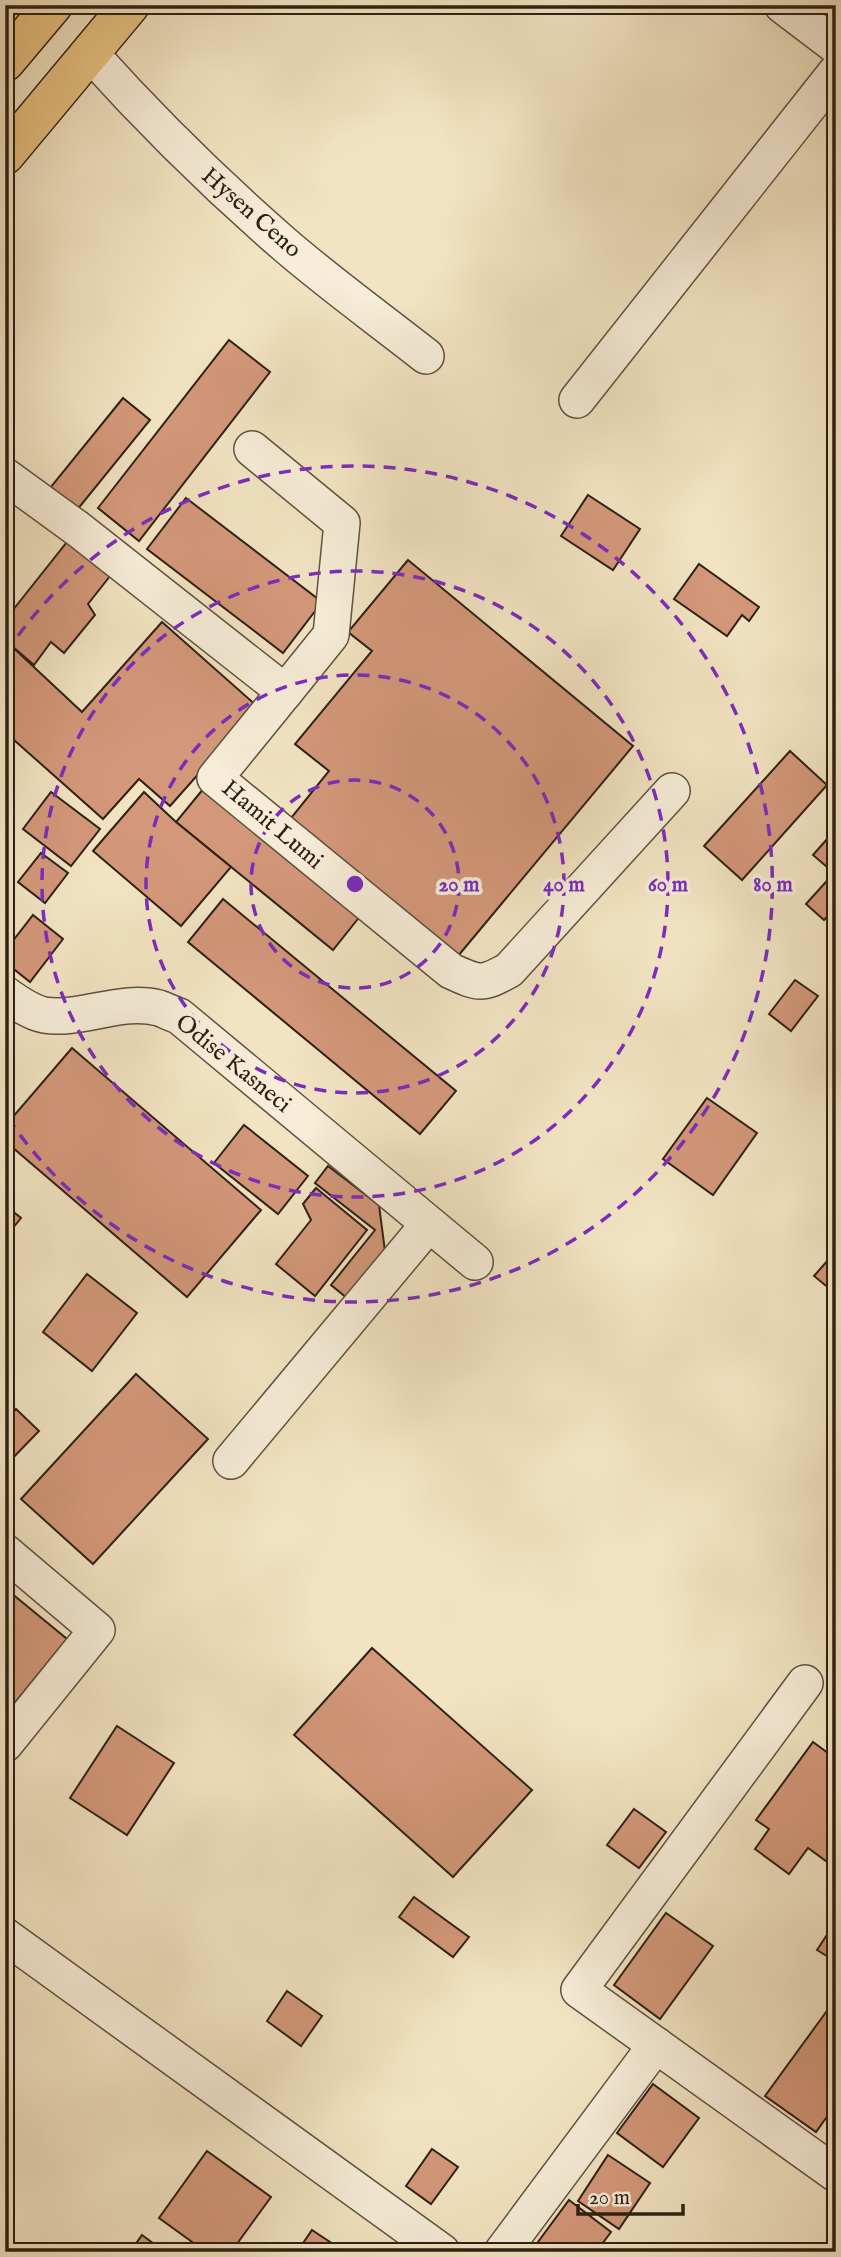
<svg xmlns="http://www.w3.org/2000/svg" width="841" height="2257" viewBox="0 0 841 2257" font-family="'IM FELL English',serif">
<rect width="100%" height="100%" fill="#f2e4c3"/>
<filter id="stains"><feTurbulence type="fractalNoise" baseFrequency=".00286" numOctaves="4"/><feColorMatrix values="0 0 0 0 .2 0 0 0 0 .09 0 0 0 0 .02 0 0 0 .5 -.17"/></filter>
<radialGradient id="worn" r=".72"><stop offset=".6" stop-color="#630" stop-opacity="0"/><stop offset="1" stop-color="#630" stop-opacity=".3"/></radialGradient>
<g fill="#d3987a" stroke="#2e2014" stroke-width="2">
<polygon points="229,340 270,372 139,541 98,508"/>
<polygon points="123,398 150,420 77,510 50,488"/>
<polygon points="588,495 640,529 613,570 561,536"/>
<polygon points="186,498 322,602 283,653 147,549"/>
<polygon points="71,537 114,571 88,604 95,615 64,653 51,642 34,665 5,640 5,620"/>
<polygon points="408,560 633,746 458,956 291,818 329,771 295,744 372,651 348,632"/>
<polygon points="699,564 759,607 749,621 742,615 727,636 674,599"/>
<polygon points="162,622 258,707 170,806 139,779 103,819 5,732 5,640 82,712"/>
<polygon points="790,751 827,785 742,880 704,846"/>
<polygon points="204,788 361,915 333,950 176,822"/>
<polygon points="51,792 100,829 71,866 23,829"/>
<polygon points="144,792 176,822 231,867 181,926 93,851"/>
<polygon points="836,829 836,907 824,920 806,904 834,873 813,855"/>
<polygon points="41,853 68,873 45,903 18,882"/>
<polygon points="223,899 456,1091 420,1134 188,942"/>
<polygon points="33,915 63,939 30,982 5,962 5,951"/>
<polygon points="795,980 818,996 791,1031 769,1014"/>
<polygon points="72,1048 261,1210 187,1297 5,1141 5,1126"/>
<polygon points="707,1098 757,1133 713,1195 663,1159"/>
<polygon points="244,1125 308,1176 278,1214 214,1163"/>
<polygon points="836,1130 836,1146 828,1139"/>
<polygon points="328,1166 379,1205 386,1259 352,1302 331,1285 375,1230 315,1183"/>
<polygon points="316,1188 367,1230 315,1296 276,1264 311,1220 303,1204"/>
<polygon points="5,1205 21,1218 5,1238"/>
<polygon points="836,1251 836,1294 814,1276"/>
<polygon points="87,1274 137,1313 92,1371 43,1332"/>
<polygon points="136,1374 208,1439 93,1564 21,1499"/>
<polygon points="16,1409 39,1431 5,1466 5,1421"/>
<polygon points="5,1588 67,1639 5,1715"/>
<polygon points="372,1648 532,1790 453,1877 294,1735"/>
<polygon points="117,1726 174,1763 127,1835 70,1798"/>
<polygon points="813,1742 836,1759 836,1855 830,1864 808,1848 789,1874 755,1849 769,1829 756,1820"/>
<polygon points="634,1809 666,1832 639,1868 607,1845"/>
<polygon points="414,1897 469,1937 453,1957 399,1917"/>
<polygon points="666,1913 713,1946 660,2019 614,1985"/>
<polygon points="836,1921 836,1960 835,1961 817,1950"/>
<polygon points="287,1991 322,2016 301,2046 267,2021"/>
<polygon points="829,2008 836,2012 836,2104 816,2132 765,2096"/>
<polygon points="653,2084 699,2118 663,2167 617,2133"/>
<polygon points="432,2149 458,2167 431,2204 406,2186"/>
<polygon points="207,2151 271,2197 231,2252 206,2252 159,2218"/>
<polygon points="608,2155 650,2183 619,2229 578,2201"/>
<polygon points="569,2200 611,2232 596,2252 543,2252 535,2246"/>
<polygon points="312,2230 345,2252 297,2252"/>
<polygon points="142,2235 165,2252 130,2252"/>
</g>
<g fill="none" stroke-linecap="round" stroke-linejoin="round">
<defs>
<g id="minor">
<polyline points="782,5 836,46"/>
<path d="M90,53C151,121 215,184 284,244C329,283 379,319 426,356"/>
<polyline points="577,400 836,72"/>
<polyline points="252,449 342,523 331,635 285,692"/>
<path d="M5,476L78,529L285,692L215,778L451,971C479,984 482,985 509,970L672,791"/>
<path d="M5,994C16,1002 30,1012 44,1015C81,1021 122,998 159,1008C165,1010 172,1014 179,1016L475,1262"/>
<polyline points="231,1461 428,1225"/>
<polyline points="5,1552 97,1630 5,1744"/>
<polyline points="805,1683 579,1990 836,2174"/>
<polyline points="5,1936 442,2252"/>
<polyline points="502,2252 656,2045"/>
</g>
<g id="major">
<polyline points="5,62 53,5"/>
<polyline points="5,155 130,5"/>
</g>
</defs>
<use href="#minor" stroke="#5f5140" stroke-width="38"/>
<use href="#major" stroke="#2e2014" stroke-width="41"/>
<use href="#minor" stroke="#f7edd8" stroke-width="35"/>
<use href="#major" stroke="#e9c282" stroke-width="38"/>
</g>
<g fill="none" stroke="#7b2cbf" stroke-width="3.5" stroke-dasharray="12 9">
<circle cx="355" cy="884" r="104"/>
<circle cx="355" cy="884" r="209"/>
<circle cx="355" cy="884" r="313"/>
<path d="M6 653A418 418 0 1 1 6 1115"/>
</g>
<g text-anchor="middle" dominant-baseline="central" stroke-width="7" stroke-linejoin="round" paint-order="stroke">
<g font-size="24" fill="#2e2014" stroke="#f7edd8">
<text transform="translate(251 213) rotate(41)">Hysen Ceno</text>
<text transform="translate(272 825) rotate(40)">Hamit Lumi</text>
<text transform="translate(233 1064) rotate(39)">Odise Kasneci</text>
</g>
</g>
<circle cx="355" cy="884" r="10" fill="#7b2cbf" stroke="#f7edd8" stroke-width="3.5"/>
<g font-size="21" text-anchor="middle" font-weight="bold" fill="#7b2cbf" stroke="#f7edd8" stroke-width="7" stroke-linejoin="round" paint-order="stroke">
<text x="459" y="891">20 m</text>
<text x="564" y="891">40 m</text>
<text x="668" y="891">60 m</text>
<text x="773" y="891">80 m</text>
</g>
<rect width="841" height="2257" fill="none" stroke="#f2e4c3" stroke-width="28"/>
<rect x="7" y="7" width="827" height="2243" fill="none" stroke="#2e2014" stroke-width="3.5"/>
<rect x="14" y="14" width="813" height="2229" fill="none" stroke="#2e2014" stroke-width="2"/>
<path d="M578 2204v10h105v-10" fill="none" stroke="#2e2014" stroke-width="3.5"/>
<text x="589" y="2204" font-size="21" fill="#2e2014" stroke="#f7edd8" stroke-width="5" paint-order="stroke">20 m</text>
<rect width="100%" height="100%" filter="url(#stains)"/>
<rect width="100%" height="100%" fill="url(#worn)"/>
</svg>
